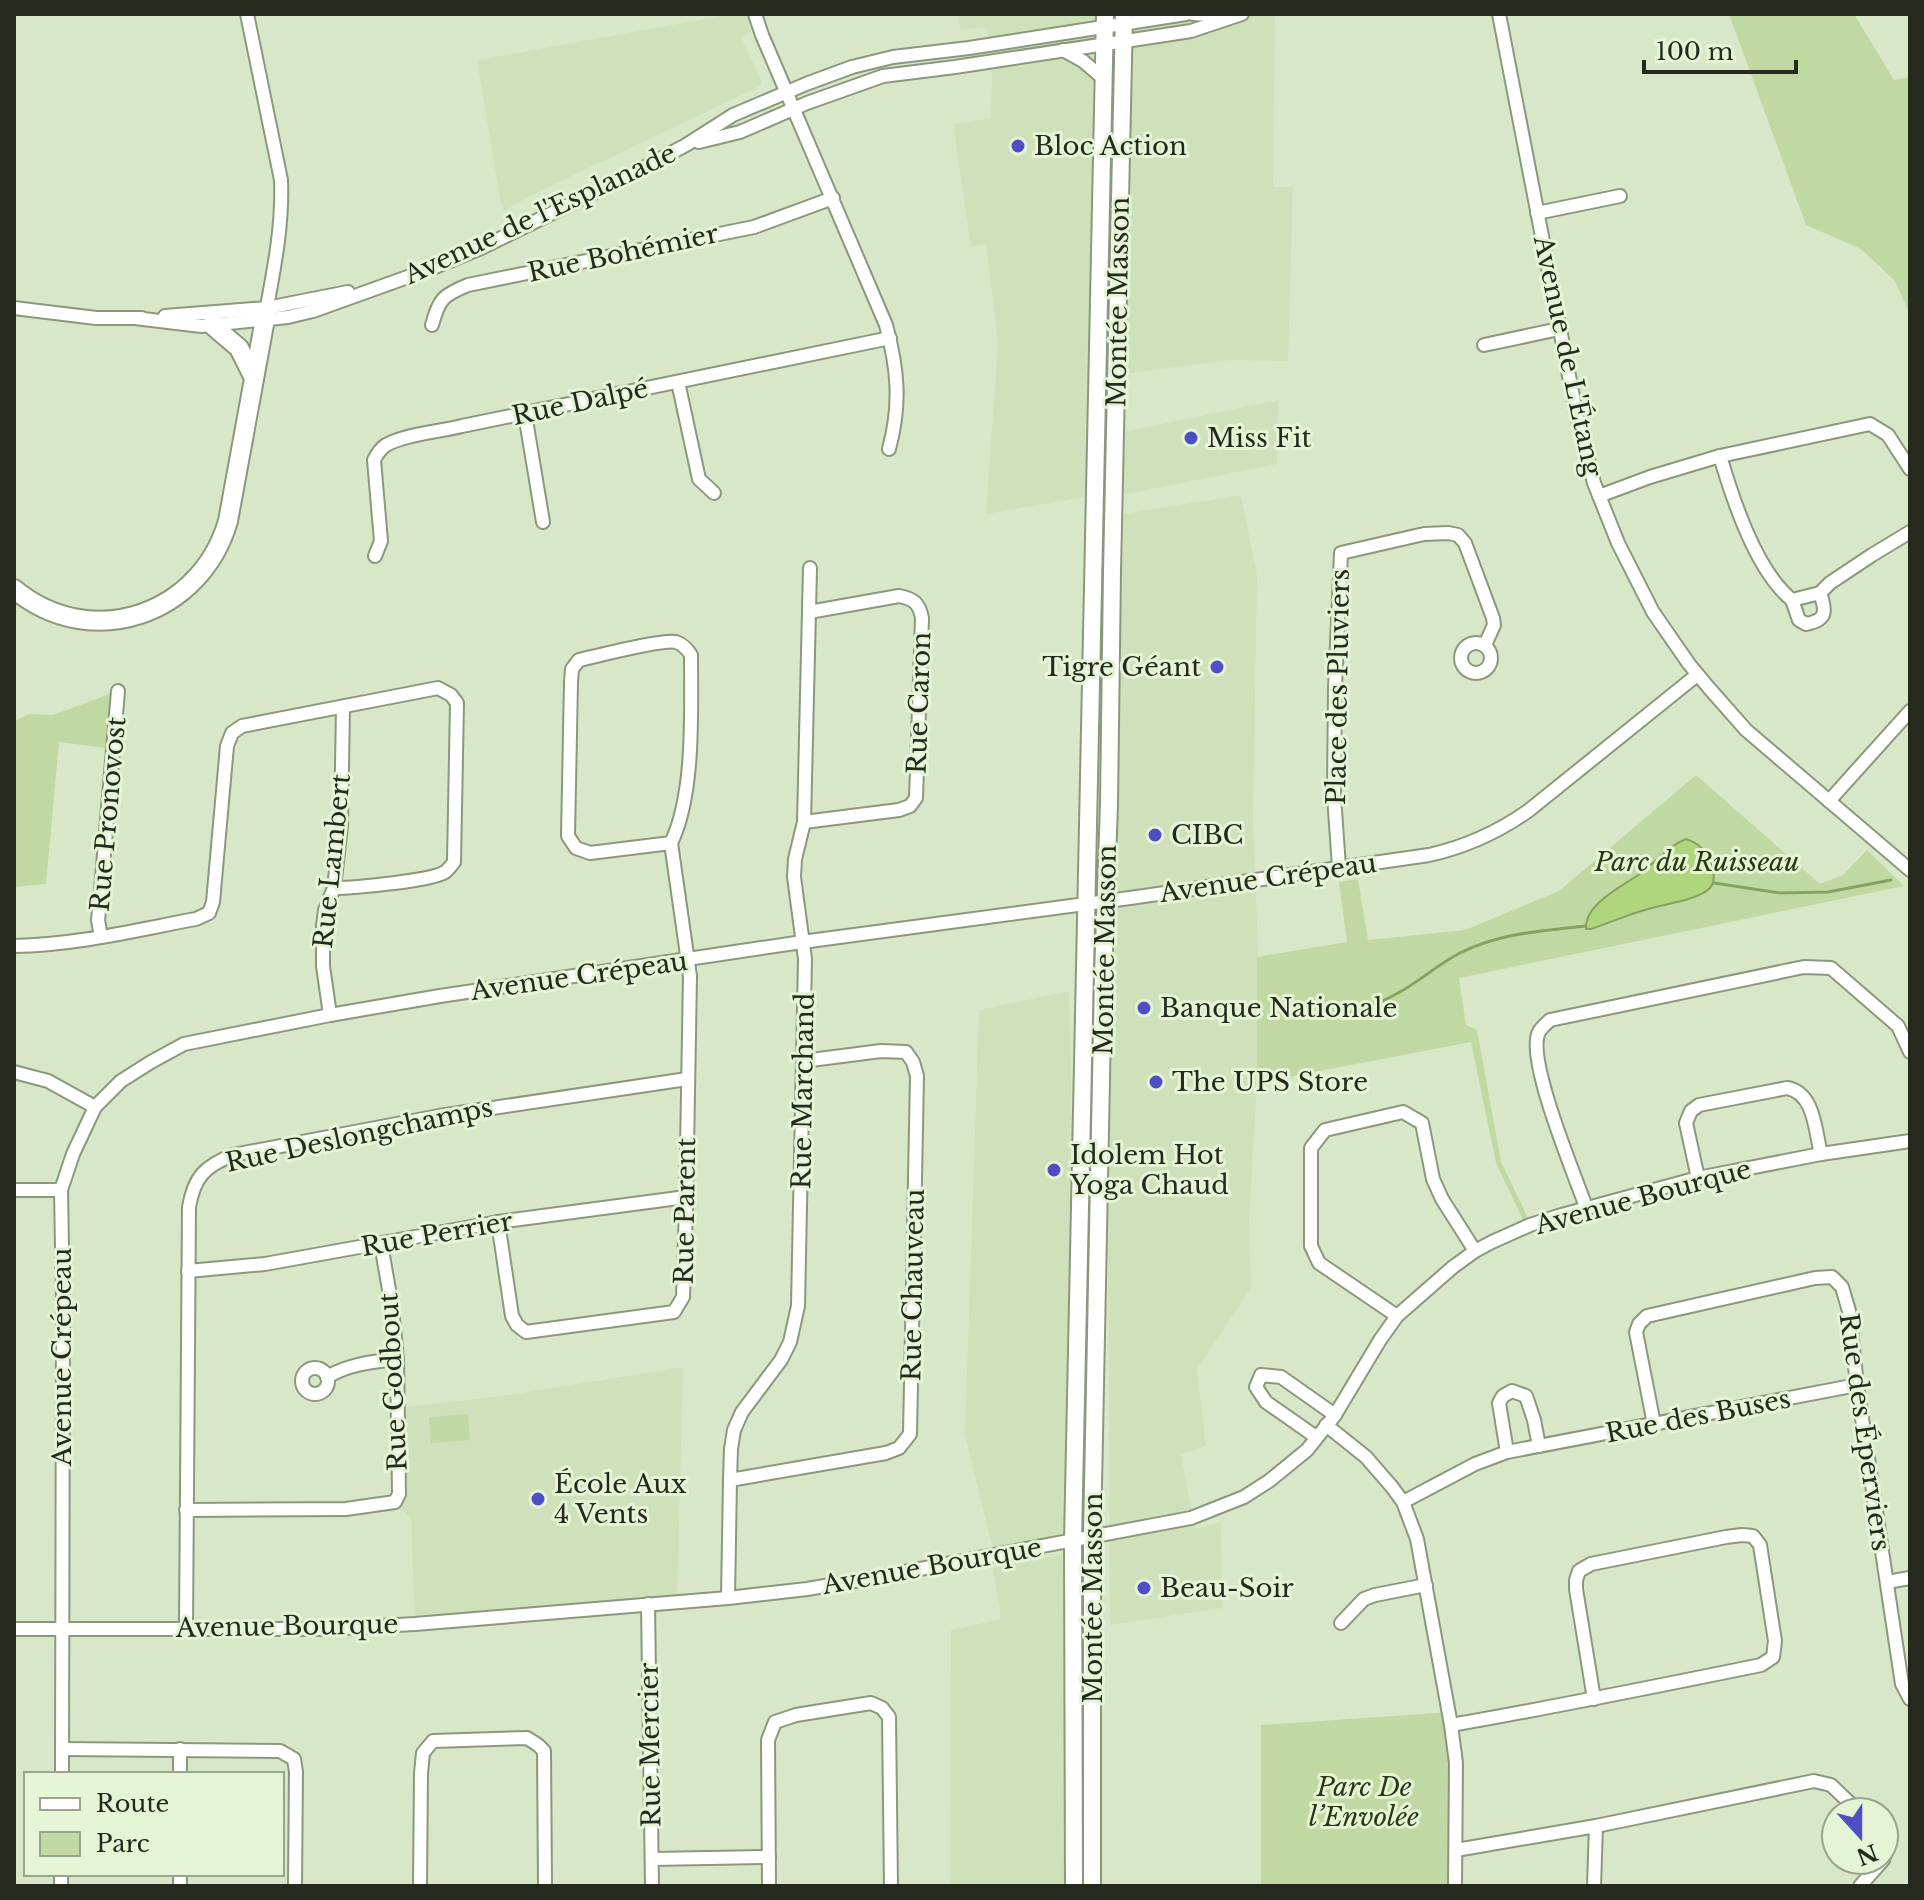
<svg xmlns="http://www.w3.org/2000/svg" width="1924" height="1900" viewBox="0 0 1924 1900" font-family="'Libre Baskerville',serif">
<rect width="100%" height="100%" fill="#d9e7c9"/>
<g fill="#cfe1bb">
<polygon points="733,14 768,14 742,39 761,80 761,85 756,88 530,196 504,211 500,199 477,60"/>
<polygon points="958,14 1275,14 1273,187 1293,187 1288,361 1230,360 1100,377 1090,496 986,514 998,343 986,244 971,247 953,124 991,118 992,77 987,27 960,30"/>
<polygon points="1278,400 1277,464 1097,500 1099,437"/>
<polygon points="1241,495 1257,576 1253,819 1258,947 1257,1083 1249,1221 1251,1288 1197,1369 1206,1446 1181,1455 1195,1529 1221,1522 1222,1608 1110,1625 1108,1237 1122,514"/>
<polygon points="1069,991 1080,1535 993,1551 965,1434 979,1010"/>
<polygon points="683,1367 677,1602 415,1624 411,1519 395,1502 397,1408 501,1396"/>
<polygon points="1086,1550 1081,1886 950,1886 951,1630 1001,1619 993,1568"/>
</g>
<g fill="#c0d9a2">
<polygon points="1729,14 1854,14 1894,80 1910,77 1910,315 1895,281 1861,249 1806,225"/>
<polygon points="115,692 114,749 59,742 46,884 14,887 14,721 30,714 53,715"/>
<polygon points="1696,775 1820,884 1843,875 1867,850 1904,886 1459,978 1466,1025 1477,1030 1501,1162 1529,1220 1524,1222 1496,1163 1471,1042 1257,1083 1257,957 1347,942 1339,882 1358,879 1368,940 1465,930 1559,891"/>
<polygon points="468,1414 470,1440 431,1443 429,1417"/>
<polygon points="1451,1712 1458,1886 1261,1886 1261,1725"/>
</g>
<path fill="#afd67c" stroke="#86a260" stroke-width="2" d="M1686,839C1701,844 1704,850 1711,864C1714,872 1716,881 1710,888C1697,901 1662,904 1645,910C1627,915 1609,923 1591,929H1586C1584,904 1623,886 1641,873C1656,862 1668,846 1686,839Z"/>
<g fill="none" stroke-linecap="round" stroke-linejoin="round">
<g stroke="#86a260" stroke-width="3">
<polyline points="1714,883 1780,893 1828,892 1891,880"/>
<path d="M1328,1017C1353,1013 1376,1006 1398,993C1419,982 1438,964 1460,953C1499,933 1542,931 1585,926"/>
</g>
<defs>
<g id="minor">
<path d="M247,14L281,180C283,224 274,269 266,312"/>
<path d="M755,14L762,35L886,325C898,369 901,405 889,449"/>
<polyline points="1193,14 1226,16"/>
<polyline points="1499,14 1576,412 1594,483 1618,543 1653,612 1689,664 1709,688 1746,730 1910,870"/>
<polyline points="1063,50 1083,61 1105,80"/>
<polyline points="699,142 740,132 807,103 883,76 955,67 1191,31 1242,14"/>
<polyline points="1537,213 1620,196"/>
<polyline points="14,308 96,318 142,318"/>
<polyline points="165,316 267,308 348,292"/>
<polyline points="135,318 201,326 288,317 313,311 430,269 481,248 630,175 686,145 733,115 806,84 852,67 893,57 969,48 1186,14"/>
<path d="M432,325C439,299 443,295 468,285L754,227L833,198"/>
<polyline points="1484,345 1559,329"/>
<polyline points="678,382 699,479 714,493"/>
<polyline points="525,414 543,522"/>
<path d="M1720,456C1733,500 1756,571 1792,600L1820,593L1830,583L1872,555L1910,532"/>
<polyline points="1599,496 1650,477 1720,456 1870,424 1888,435 1910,469"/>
<path d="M375,556L381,541L374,460C377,454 380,449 386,445C406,434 439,432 462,426L890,338"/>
<path d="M1792,600L1799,620L1806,624C1828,620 1826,610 1820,593"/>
<circle cx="1476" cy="658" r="15"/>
<polyline points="1829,801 1910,711"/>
<path d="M804,822L899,810L910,806L916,798L922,618C919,603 914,599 899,596L809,612"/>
<polyline points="1339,867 1334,796 1335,688 1341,553 1424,534 1448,533 1458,535 1465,543 1493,618 1494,625 1485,645"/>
<polyline points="101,937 98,920 100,901 118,691"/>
<path d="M14,946C76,945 136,930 196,919L209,913L213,902L227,746L232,733L242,726L438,688L451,695L457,703L454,862C451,866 448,870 445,872C431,881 353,888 334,888"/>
<polyline points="330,1015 323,966 323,926 325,910 334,888 341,826 343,707"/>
<polyline points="14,1072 48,1081 95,1107"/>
<path d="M1698,1178L1686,1123L1691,1111L1699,1105L1787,1088C1815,1093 1815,1131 1821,1154"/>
<polyline points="14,1190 61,1190"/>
<path d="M1586,1207C1574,1173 1528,1064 1538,1034C1540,1028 1546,1024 1550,1020L1804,967L1831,968L1898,1026L1910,1052"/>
<path d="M498,1222L512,1316L517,1325L526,1332L674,1312L683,1297L686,1208L690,976L671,843L590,853L576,848L568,836L571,682L572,669L579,660C597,656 663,639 676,642C682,644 688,650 691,655C691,709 695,794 671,843"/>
<polyline points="188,1271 265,1264 498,1222 686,1197"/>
<polyline points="1397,1316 1319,1263 1311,1246 1311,1148 1325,1130 1403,1112 1422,1123 1433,1179 1442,1199 1475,1251"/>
<circle cx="315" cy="1381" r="13"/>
<path d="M327,1377C349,1364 372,1362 397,1359"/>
<polyline points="1654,1424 1636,1332 1639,1324 1647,1316 1815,1278 1832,1277 1842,1287 1849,1311 1857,1385 1902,1684 1910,1699"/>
<polyline points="1326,1425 1366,1457 1392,1487 1403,1502 1417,1539 1451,1725 1456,1763 1455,1886"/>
<polyline points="1316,1437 1266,1402 1256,1387 1261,1375 1281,1377 1335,1415"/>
<polyline points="1507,1452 1499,1403 1503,1396 1512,1391 1526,1396 1534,1420 1539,1446"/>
<polyline points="730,1480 886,1453 899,1448 910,1434 917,1076 913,1062 906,1052 881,1051 803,1061"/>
<polyline points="1403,1502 1475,1464 1507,1452 1857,1385"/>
<polyline points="186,1510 346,1509 395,1502 399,1494 397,1359 392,1307 381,1244"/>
<polyline points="1887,1582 1910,1578"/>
<polyline points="728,1598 730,1480 731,1449 734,1430 742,1412 781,1360 790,1342 798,1306 805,959 794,877 795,859 804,822 810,568"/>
<polyline points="648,1604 652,1886"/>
<polyline points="1341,1623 1364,1599 1375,1595 1426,1585"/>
<path d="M186,1628L189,1207C194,1177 205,1166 233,1155L439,1116L687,1079"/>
<polyline points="14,1629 327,1629 415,1624 728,1598 807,1589 872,1578 1191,1518 1244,1497 1269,1481 1307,1450 1335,1415 1380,1340 1397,1316 1453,1267 1475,1251 1492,1242 1530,1225 1558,1216 1698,1178 1821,1154 1910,1141"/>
<path d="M1451,1725C1555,1707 1658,1686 1761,1665L1773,1657L1775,1641L1760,1545L1753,1536L1742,1535L1726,1537L1591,1564L1579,1571L1576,1580V1589L1594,1699"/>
<polyline points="62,1749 280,1751 294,1759 296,1772 295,1886"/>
<polyline points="180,1749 180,1774"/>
<path d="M62,1774L63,1304L61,1190L73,1154L95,1107L121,1081L151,1062L184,1044L330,1015L440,996L802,942L1130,898L1429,855C1465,847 1498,832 1528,811L1697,675"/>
<polyline points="1884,1840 1887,1848 1884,1857"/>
<polyline points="1456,1850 1596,1826 1814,1781 1831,1785 1859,1812"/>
<polyline points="652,1859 769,1857"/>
<polyline points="180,1874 180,1886"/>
<polyline points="61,1886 61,1874"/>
<polyline points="420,1886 421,1773 423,1753 433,1741 527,1738 538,1745 544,1751 545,1886"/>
<polyline points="769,1886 768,1740 775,1722 796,1715 871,1703 882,1708 889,1717 891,1886"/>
<polyline points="1594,1886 1596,1826"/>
<polyline points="1860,1886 1883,1860"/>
</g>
<g id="major">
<polyline points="1074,1886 1073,1541 1105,14"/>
<polyline points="1092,1886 1092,1538 1103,977 1109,804 1112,571 1124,14"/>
</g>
<g id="highway">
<polyline points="212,325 239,348 254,378"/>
<path d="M14,589C91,653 201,615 228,521L265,319"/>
</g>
</defs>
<use href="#minor" stroke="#8b987c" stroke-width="16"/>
<use href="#major" stroke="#8b987c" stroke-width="20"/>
<use href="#highway" stroke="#8b987c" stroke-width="22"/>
<use href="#minor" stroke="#fff" stroke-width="12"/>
<use href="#major" stroke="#fff" stroke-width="16"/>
<use href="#highway" stroke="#fff" stroke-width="18"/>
</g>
<g fill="#4f4ec5" stroke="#e6f4d6" stroke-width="3">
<circle cx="1018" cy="146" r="8"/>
<circle cx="1191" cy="438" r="8"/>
<circle cx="1217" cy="667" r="8"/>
<circle cx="1155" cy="835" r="8"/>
<circle cx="1144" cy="1008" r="8"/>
<circle cx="1156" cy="1082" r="8"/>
<circle cx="1054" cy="1170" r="8"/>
<circle cx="538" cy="1499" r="8"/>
<circle cx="1144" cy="1588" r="8"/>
</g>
<g text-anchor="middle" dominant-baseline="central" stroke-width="6" stroke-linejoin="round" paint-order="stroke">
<g font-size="26" fill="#252a1f" stroke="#e6f4d6" text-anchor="start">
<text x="1034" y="146">Bloc Action</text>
<text x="1207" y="438">Miss Fit</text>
<text x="1201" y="667" text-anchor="end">Tigre Géant</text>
<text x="1171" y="835">CIBC</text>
<text x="1160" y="1008">Banque Nationale</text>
<text x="1172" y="1082">The UPS Store</text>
<text x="1070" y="1155">Idolem Hot<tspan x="1070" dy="30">Yoga Chaud</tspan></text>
<text x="554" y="1484">École Aux<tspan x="554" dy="30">4 Vents</tspan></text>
<text x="1160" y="1588">Beau-Soir</text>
</g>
<g font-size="26" fill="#252a1f" stroke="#e6f4d6">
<text transform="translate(540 214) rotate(-25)">Avenue de l'Esplanade</text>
<text transform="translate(623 253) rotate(-12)">Rue Bohémier</text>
<text transform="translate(1118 302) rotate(-89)">Montée Masson</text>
<text transform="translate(1568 356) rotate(78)">Avenue de L'Étang</text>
<text transform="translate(580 402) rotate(-12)">Rue Dalpé</text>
<text transform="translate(1338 687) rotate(-89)">Place des Pluviers</text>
<text transform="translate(919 703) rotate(-88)">Rue Caron</text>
<text transform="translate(108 814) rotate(-85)">Rue Pronovost</text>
<text transform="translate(332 861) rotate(-84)">Rue Lambert</text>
<text transform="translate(1268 878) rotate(-8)">Avenue Crépeau</text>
<text transform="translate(1105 950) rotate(-89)">Montée Masson</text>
<text transform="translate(579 976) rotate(-8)">Avenue Crépeau</text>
<text transform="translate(803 1091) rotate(-89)">Rue Marchand</text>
<text transform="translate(359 1135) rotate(-12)">Rue Deslongchamps</text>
<text transform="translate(1643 1197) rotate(-15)">Avenue Bourque</text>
<text transform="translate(685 1211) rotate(-89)">Rue Parent</text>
<text transform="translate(437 1234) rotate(-10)">Rue Perrier</text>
<text transform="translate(913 1285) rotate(-89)">Rue Chauveau</text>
<text transform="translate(62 1357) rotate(-90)">Avenue Crépeau</text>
<text transform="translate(393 1382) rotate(-93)">Rue Godbout</text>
<text transform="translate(1698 1416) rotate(-11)">Rue des Buses</text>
<text transform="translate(1865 1432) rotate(82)">Rue des Éperviers</text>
<text transform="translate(932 1566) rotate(-10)">Avenue Bourque</text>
<text transform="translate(1093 1598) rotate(-90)">Montée Masson</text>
<text transform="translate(287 1626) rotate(-1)">Avenue Bourque</text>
<text transform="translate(650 1745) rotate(-91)">Rue Mercier</text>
</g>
<g font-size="26" font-style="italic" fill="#2a3914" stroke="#e6f4d6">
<text x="1697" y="862">Parc du Ruisseau</text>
<text x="1364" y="1787">Parc De<tspan x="1364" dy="30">l’Envolée</tspan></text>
</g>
</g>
<rect width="1924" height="1900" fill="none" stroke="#252a1f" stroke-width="32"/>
<rect x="24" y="1772" width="260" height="104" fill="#e6f4d6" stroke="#99a38d" stroke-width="2"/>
<rect x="40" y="1798" width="40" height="12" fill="#ffffff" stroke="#99a38d" stroke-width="2"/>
<text x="96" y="1812" font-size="24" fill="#252a1f">Route</text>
<rect x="40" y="1832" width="40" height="24" fill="#c0d9a2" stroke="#99a38d" stroke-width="2"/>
<text x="96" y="1852" font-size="24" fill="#252a1f">Parc</text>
<g transform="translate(1860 1836) rotate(159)"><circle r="38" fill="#e6f4d6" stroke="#99a38d" stroke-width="2"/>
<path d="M0-6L14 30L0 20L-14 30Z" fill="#4f4ec5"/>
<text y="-12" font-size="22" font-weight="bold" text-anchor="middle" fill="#252a1f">N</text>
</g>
<path d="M1644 60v12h152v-12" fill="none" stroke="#252a1f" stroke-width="4"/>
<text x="1656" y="60" font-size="24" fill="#252a1f" stroke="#e6f4d6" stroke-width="6" paint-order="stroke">100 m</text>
</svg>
